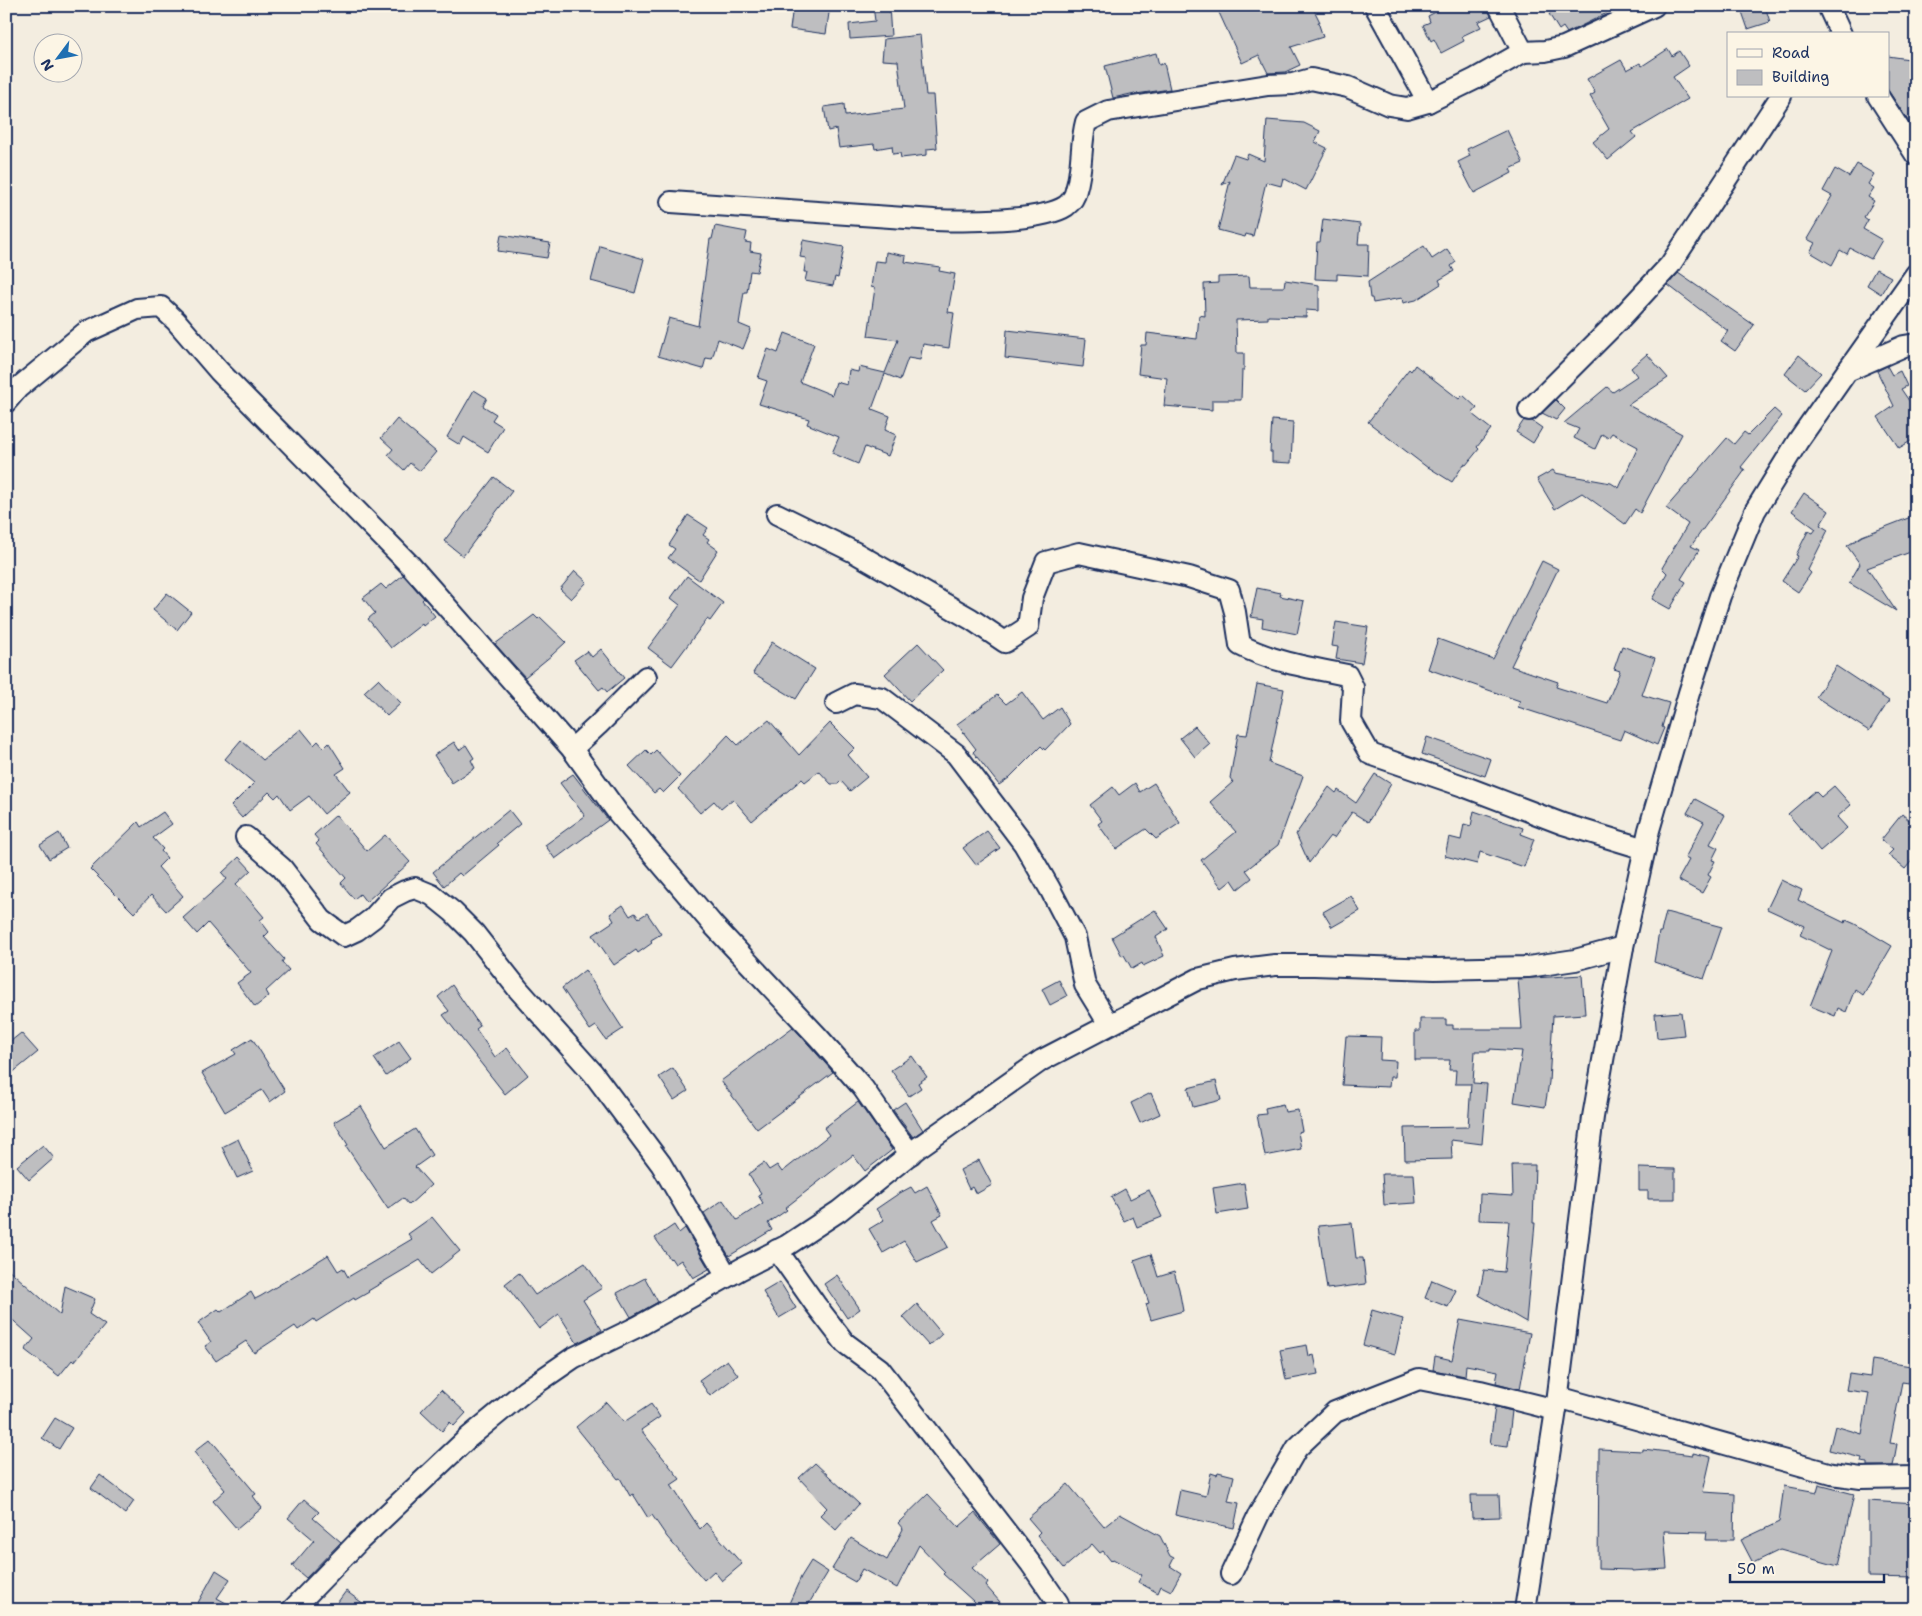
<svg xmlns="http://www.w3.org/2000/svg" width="1922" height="1616" viewBox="0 0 1922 1616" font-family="'Shantell Sans',sans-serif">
<rect width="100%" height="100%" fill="#f3ede0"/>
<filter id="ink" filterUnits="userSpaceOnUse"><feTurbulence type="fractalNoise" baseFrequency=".02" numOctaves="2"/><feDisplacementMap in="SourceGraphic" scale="10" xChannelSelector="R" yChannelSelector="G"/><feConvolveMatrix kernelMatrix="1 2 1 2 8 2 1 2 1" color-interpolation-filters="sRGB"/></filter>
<g filter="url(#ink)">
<g fill="#bebec0" stroke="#1b2f5e">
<polygon points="793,6 830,6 826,34 790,29"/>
<polygon points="873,6 889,6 891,36 850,39 849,24 875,21"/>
<polygon points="1216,6 1312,6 1320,22 1318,22 1323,37 1291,47 1300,65 1285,72 1268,73 1259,55 1242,63"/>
<polygon points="1447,6 1487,6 1491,16 1478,22 1481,27 1462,36 1464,41 1441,53 1434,39 1431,41 1423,25 1430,22 1428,16"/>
<polygon points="1561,6 1621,6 1567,33 1563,27 1559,30 1549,14"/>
<polygon points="1740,6 1765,6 1770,22 1748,29"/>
<polygon points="920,35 926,95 933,95 937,148 927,149 927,155 901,158 900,153 893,154 892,146 875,149 874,144 839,148 836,129 828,131 824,107 844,104 845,116 904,109 898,61 882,60 884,39"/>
<polygon points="1668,49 1672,56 1679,51 1689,66 1673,77 1688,99 1632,132 1636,137 1608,160 1593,142 1609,129 1590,96 1595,93 1587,79 1621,60 1627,70 1640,63 1642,66"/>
<polygon points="1156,53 1159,65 1164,63 1170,89 1136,94 1135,93 1113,98 1105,66"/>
<polygon points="1888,56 1916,60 1916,133 1888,90"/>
<polygon points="1267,120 1304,123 1320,131 1315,142 1327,148 1306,190 1283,178 1281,186 1266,182 1253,236 1246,234 1245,237 1218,230 1230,181 1222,185 1234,155 1246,159 1248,154 1264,161"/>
<polygon points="1507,130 1523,163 1510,169 1512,173 1474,193 1458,162 1470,156 1467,149"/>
<polygon points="1857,164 1874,174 1868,184 1874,188 1868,197 1874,201 1864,217 1868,220 1863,229 1882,240 1871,259 1850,248 1847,254 1840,250 1832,265 1810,252 1815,243 1807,239 1832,196 1823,191 1835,169 1849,177"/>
<polygon points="1323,219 1360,224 1358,244 1369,244 1368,276 1337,274 1337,280 1315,279 1317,242 1320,242"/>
<polygon points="715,226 747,232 745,242 751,243 750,251 761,253 757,272 750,271 747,292 744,292 739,324 751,329 743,349 718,339 712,359 706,358 703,369 658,356 669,318 698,326 710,239 712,239"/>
<polygon points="501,235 550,243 547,258 498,251"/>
<polygon points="803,240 844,247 838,278 835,277 833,286 805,281 807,272 804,272 806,258 800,257"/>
<polygon points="600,246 644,259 635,293 591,281"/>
<polygon points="1424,246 1432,259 1447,249 1456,262 1451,266 1454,271 1439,280 1441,284 1416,300 1403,303 1402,298 1373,303 1372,298 1370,298 1368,282"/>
<polygon points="886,252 906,256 905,262 940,267 939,271 955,274 948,312 954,313 949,348 923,344 920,360 908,358 900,380 885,374 872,409 890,416 885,430 896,435 888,456 865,447 858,464 832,453 839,437 807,424 809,419 759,404 767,381 758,378 768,349 778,353 785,333 814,344 800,382 832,395 836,382 847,385 849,370 858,372 859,367 885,373 898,340 868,336 875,288 871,287 875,261 885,262"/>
<polygon points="1876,269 1891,277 1881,294 1867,285"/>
<polygon points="1678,273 1754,325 1735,351 1721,341 1728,331 1668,285"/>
<polygon points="1249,276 1250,287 1284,287 1285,280 1319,285 1319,311 1306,310 1306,317 1268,316 1268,319 1236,320 1237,353 1244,353 1244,370 1242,370 1241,400 1212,400 1212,410 1164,406 1167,378 1138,374 1141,345 1146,345 1147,333 1197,339 1199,315 1205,316 1204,284 1218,283 1218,277"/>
<polygon points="1007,330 1086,339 1083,367 1005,358"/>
<polygon points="1647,354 1668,378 1628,405 1682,434 1640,513 1635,509 1625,524 1582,493 1555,509 1537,479 1553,470 1555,473 1611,483 1619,488 1638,447 1612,433 1608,438 1602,434 1595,449 1574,438 1579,429 1564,423 1607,387 1613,392 1637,376 1631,368"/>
<polygon points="1799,355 1821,373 1805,390 1785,374"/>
<polygon points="1415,365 1459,399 1463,395 1477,408 1472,414 1491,429 1477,447 1479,449 1466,465 1464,464 1452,482 1428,467 1428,468 1368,422 1409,369 1411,371"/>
<polygon points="1887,366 1892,375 1900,371 1907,386 1901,389 1916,411 1916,438 1899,448 1878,417 1894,406 1877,371"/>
<polygon points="474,390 487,398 483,406 496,414 492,420 503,427 488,452 464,437 460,445 447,437"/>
<polygon points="1556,400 1565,409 1556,420 1542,413"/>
<polygon points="1774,409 1782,416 1741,467 1745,470 1691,546 1699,550 1681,579 1686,582 1670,609 1652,599 1667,573 1662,568 1688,524 1666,508 1727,438 1734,444 1744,432 1748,435"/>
<polygon points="397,419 436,452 420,471 410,463 404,470 388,455 393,449 381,438"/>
<polygon points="1272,420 1293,422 1291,463 1272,462 1272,452 1270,452"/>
<polygon points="1524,420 1532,421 1542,428 1533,443 1516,432"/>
<polygon points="494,477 512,491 463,556 444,541"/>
<polygon points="1804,493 1829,511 1820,525 1828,530 1808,570 1811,573 1798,592 1782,581 1798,556 1796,555 1808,531 1813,533 1816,529 1792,511"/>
<polygon points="688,515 708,528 703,535 709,539 707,542 718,550 699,580 668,558 675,549 669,545"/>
<polygon points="1911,517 1916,528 1916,550 1867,568 1896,611 1849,583 1860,564 1847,546 1862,536"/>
<polygon points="1542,561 1558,569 1511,666 1558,682 1556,687 1607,703 1620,671 1614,669 1622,646 1655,658 1642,695 1669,703 1662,727 1664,728 1657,745 1624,730 1620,740 1518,707 1520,701 1428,669 1438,639 1493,659"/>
<polygon points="575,571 587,582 571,599 560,589"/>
<polygon points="403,575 424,598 422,600 435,616 423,626 422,624 391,648 368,619 375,613 363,598 381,584 386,589"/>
<polygon points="687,576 723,603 710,621 707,619 672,666 648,648 680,605 671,598"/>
<polygon points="1257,588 1281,593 1280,596 1304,601 1297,634 1262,627 1263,619 1251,617"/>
<polygon points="167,593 191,612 177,630 153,610"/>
<polygon points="534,615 538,619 540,617 566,642 552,655 525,677 495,644"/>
<polygon points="1336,622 1368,627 1362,663 1336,659 1338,647 1332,646"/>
<polygon points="772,642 815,669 796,699 753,673"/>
<polygon points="918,643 943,670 910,701 885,674"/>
<polygon points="601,649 624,678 607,692 603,687 599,690 574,660 587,651 592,657"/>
<polygon points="1836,666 1889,701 1869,731 1816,697"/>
<polygon points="378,679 401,703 387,716 364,692"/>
<polygon points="1257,684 1284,689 1269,763 1303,776 1278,845 1246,870 1252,878 1238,889 1232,880 1222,888 1201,860 1236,832 1210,802 1233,782 1230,778 1238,734 1247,735"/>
<polygon points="1022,692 1043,720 1060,707 1070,724 1045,750 1041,746 1009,778 999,785 973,752 976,749 957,724 997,695 1006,704"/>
<polygon points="769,720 799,755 830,723 855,748 848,755 867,777 850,791 841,781 838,784 831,784 819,771 805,782 802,779 752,821 733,799 721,809 714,801 700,813 678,789 728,735 738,745"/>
<polygon points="1195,726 1210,744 1195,757 1180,738"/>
<polygon points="301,729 314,745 318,741 324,748 329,743 345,768 336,774 350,792 324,814 309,796 290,810 279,794 275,798 269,792 242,818 231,806 254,783 225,759 241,740 263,760"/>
<polygon points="1427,737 1491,759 1485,776 1422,754"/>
<polygon points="454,742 459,750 466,745 474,758 471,760 475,768 452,783 434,755"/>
<polygon points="646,750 651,755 656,750 680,776 663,793 659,789 654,793 629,766"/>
<polygon points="573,774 608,820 555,859 545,845 585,816 560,783"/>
<polygon points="1375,774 1391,784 1368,822 1352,812 1334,838 1330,836 1309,863 1296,834 1329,787 1336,793 1338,790 1356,803"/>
<polygon points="1135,783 1140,792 1154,783 1180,823 1156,839 1146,829 1116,849 1098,824 1102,821 1090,805 1113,787 1119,795"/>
<polygon points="1834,786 1851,805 1837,817 1847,828 1820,851 1788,814 1815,791 1821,797"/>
<polygon points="1695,799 1725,815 1710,844 1718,848 1712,860 1715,861 1708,875 1711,877 1702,893 1678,880 1689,860 1685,858 1704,822 1687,813"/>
<polygon points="509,810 520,824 497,843 499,845 462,876 459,873 444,886 433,872"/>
<polygon points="1474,811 1523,828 1521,834 1534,839 1524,867 1480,852 1477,864 1445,856 1449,837 1461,840 1464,824 1471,826"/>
<polygon points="163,812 172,824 153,838 163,849 161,851 167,858 158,867 183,896 166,911 151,895 134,913 90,869 138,822 141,827"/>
<polygon points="1902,814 1916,826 1916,856 1905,869 1888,855 1893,850 1881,840"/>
<polygon points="336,815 367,851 385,835 410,862 366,902 360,894 354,899 341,883 346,878 316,844 319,841 314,835"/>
<polygon points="987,831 1000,848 976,865 963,848"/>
<polygon points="59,833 67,848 49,859 40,845"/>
<polygon points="239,857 251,870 236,884 264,917 260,920 269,932 264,937 284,959 282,962 289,970 266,991 269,996 255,1007 237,983 251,973 208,923 197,934 183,918 227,879 222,873"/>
<polygon points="1781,880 1802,890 1798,900 1845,923 1846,920 1855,924 1892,946 1863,995 1855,989 1846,1012 1838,1008 1835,1016 1810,1006 1832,951 1800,935 1804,926 1767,909"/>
<polygon points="1351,896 1360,911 1332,927 1323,912"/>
<polygon points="623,905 630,916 635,913 639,918 647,913 661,934 651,940 652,943 638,953 636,950 614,965 593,935 614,921 610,914"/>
<polygon points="1155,910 1168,929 1156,937 1164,956 1143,966 1142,963 1132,969 1124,955 1122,956 1112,937"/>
<polygon points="1666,912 1722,927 1704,979 1654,962 1659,932 1661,932"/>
<polygon points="585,970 623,1029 606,1040 596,1026 590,1030 562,988"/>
<polygon points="1582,975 1585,1014 1553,1016 1549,1082 1545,1107 1514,1102 1522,1051 1490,1049 1490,1051 1475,1051 1473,1083 1487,1084 1482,1144 1451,1140 1452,1159 1405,1160 1404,1128 1468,1127 1471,1084 1455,1084 1456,1070 1449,1070 1450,1060 1415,1060 1415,1031 1420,1031 1420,1019 1446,1019 1446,1025 1453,1025 1453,1029 1522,1029 1518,979"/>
<polygon points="1059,980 1067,996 1050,1005 1042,989"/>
<polygon points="452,985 480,1026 476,1029 495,1057 507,1048 528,1075 505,1094 443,1015 449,1011 438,997"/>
<polygon points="1681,1012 1684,1035 1657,1038 1655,1014"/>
<polygon points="793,1027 833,1072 757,1129 721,1081"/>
<polygon points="21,1033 38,1052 6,1078 6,1045"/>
<polygon points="1346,1036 1381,1037 1380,1060 1396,1061 1395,1077 1390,1077 1389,1087 1342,1085"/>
<polygon points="252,1038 285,1091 270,1102 262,1090 225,1112 202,1073 236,1054 233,1050"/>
<polygon points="399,1041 411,1058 386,1076 374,1058"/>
<polygon points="912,1056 927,1077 918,1083 921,1088 909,1096 891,1070"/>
<polygon points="673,1068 688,1091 674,1100 659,1077"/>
<polygon points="1216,1081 1221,1100 1193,1107 1188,1088"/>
<polygon points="1151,1093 1160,1114 1140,1123 1131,1103"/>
<polygon points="858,1102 892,1150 865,1171 853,1155 785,1208 787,1210 768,1223 772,1230 729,1256 704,1213 723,1200 737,1220 763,1203 758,1195 761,1193 748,1174 764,1163 769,1170 777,1165 782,1172 829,1135 824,1128"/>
<polygon points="905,1102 923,1130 913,1137 893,1110"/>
<polygon points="1283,1104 1285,1112 1298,1110 1302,1131 1298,1132 1301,1149 1265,1156 1257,1115 1266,1114 1265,1108"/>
<polygon points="361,1106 386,1147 415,1129 432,1155 415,1167 431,1185 409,1205 403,1198 388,1209 346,1146 348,1145 334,1122"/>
<polygon points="238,1139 253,1171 237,1178 222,1147"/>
<polygon points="43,1145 54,1158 29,1180 17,1166"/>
<polygon points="979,1160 992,1185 976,1194 972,1187 969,1189 960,1170"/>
<polygon points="1512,1165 1535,1165 1533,1223 1535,1223 1526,1322 1479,1295 1484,1270 1504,1272 1509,1221 1479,1220 1480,1194 1513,1196"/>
<polygon points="1639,1168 1675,1169 1675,1199 1648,1199 1648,1191 1639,1191"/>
<polygon points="1382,1174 1414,1174 1416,1203 1384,1205"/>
<polygon points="1244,1183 1248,1209 1217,1214 1213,1188"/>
<polygon points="927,1186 942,1215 933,1220 948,1247 917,1262 904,1241 883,1253 869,1229 884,1220 876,1209 898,1194 911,1187 915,1193"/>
<polygon points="1125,1189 1130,1199 1149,1190 1162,1217 1137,1227 1133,1217 1124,1221 1111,1197"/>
<polygon points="432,1217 460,1251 431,1274 420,1260 368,1291 369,1292 355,1300 354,1298 316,1322 314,1319 298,1330 295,1326 254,1353 246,1341 216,1361 205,1346 211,1342 198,1323 218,1309 221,1312 251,1292 255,1299 261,1296 328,1255 338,1271 343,1268 348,1277 412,1239 408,1234"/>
<polygon points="1352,1223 1356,1258 1363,1258 1366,1284 1327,1289 1318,1226"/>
<polygon points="674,1225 679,1233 685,1228 709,1269 693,1278 681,1260 675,1264 671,1258 670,1259 655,1238"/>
<polygon points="1151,1254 1158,1277 1174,1272 1179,1289 1183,1311 1151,1320 1146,1304 1149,1303 1134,1260"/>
<polygon points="585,1263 602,1288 583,1300 602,1330 577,1343 559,1314 539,1329 505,1284 519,1273 535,1295"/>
<polygon points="6,1267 60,1315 65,1286 95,1299 89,1314 105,1325 74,1362 72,1360 59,1376 25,1350 34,1339 6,1314"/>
<polygon points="837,1275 860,1309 847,1318 824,1284"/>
<polygon points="645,1278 658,1302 631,1317 617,1293"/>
<polygon points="1432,1280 1456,1290 1448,1307 1425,1298"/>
<polygon points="780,1282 796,1308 779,1318 763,1292"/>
<polygon points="917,1304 942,1334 929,1346 903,1317"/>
<polygon points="1372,1310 1403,1319 1395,1354 1363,1345"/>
<polygon points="1460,1320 1530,1333 1520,1389 1496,1383 1498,1371 1466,1365 1465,1376 1433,1370 1435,1356 1452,1360"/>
<polygon points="1307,1345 1309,1356 1314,1355 1318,1374 1286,1380 1280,1350"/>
<polygon points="727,1360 738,1375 710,1396 699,1380"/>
<polygon points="1872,1360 1911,1366 1909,1383 1902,1382 1890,1443 1897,1444 1893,1466 1868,1466 1868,1463 1861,1462 1862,1458 1829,1450 1835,1426 1862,1434 1869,1393 1846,1390 1849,1374 1870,1377"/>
<polygon points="441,1390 466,1413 454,1426 450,1422 442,1431 421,1411"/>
<polygon points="606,1402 624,1422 651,1404 660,1417 641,1430 680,1479 671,1485 700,1529 706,1523 742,1564 722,1581 714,1571 704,1580 667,1537 652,1515 648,1518 633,1494 630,1496 620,1478 618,1479 576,1427"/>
<polygon points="1495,1407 1512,1411 1508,1446 1490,1444"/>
<polygon points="55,1418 72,1428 59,1449 42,1438"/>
<polygon points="210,1439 256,1494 253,1496 262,1508 237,1529 213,1501 225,1490 194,1452"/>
<polygon points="1599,1449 1643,1451 1643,1449 1693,1455 1693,1453 1711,1457 1703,1492 1735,1494 1734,1540 1706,1540 1707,1532 1664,1531 1667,1569 1632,1571 1632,1570 1598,1569"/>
<polygon points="815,1463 859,1504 836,1530 820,1515 827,1508 799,1478"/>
<polygon points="1218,1472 1234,1476 1228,1501 1239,1503 1234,1528 1175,1515 1180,1490 1206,1496 1211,1473 1217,1475"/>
<polygon points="100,1475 134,1501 125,1514 91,1488"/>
<polygon points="1068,1484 1104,1527 1120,1514 1160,1536 1170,1556 1174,1558 1170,1566 1181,1573 1171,1591 1161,1586 1158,1593 1138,1582 1142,1575 1113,1559 1111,1561 1103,1551 1100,1553 1092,1544 1064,1568 1037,1535 1040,1532 1028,1518"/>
<polygon points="1819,1485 1854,1494 1838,1566 1780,1550 1753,1563 1741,1540 1779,1522 1784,1486 1817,1492"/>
<polygon points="928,1494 959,1527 975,1513 1000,1544 972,1568 988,1583 986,1586 1007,1610 983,1610 943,1574 945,1572 919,1545 897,1588 862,1569 855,1582 832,1569 851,1538 887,1560 903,1529 898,1523"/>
<polygon points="1471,1495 1499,1495 1500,1517 1472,1518"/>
<polygon points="304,1499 319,1512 313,1518 341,1542 306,1578 292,1566 314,1540 288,1518"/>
<polygon points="1868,1501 1916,1504 1916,1578 1868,1577"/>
<polygon points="811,1561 828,1572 805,1610 786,1610 801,1577"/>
<polygon points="216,1570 230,1579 217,1598 239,1610 194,1610"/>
<polygon points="346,1591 372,1610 332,1610"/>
</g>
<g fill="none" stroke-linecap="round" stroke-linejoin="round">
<defs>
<g id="street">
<polyline points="1375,6 1428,102"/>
<polyline points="1499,6 1523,52"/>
<polyline points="1828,6 1841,34"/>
<polyline points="1878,96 1916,155"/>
<path d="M671,202L934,220C963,221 1042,222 1066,206C1071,202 1075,196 1076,190C1083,168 1080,144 1086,122L1108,111L1268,85L1293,84L1311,79L1348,87L1389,105L1407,108L1428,102L1475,79L1523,52L1545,51L1564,47L1654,6"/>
<polyline points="1848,370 1916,274"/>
<polyline points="6,402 18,388 86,332 137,309 161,307 176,321 219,371 411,566 572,749 618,813 714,926 819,1038 863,1088 892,1130 911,1154"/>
<polyline points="1529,410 1618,321 1670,265 1781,96"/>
<path d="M777,514L854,552L971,619L1005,642L1028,627L1032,598L1046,562L1079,553L1189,577L1229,590L1235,612L1240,645C1273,662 1310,668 1347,675L1353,687L1351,721L1370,754L1463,786L1563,824L1645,849"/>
<polyline points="836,703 854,694 882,698 956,754 1024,844 1050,889 1075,937 1085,985 1109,1024"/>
<polyline points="572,749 598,725 646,677"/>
<polyline points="246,837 282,868 322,920 344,936 357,930 373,918 391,898 405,891 415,888 432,895 453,912 474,933 518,989 593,1073 661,1164 727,1276"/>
<polyline points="777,1250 815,1304 845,1343 880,1369 1031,1564 1058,1603"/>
<polyline points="1558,1397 1832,1474 1861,1478 1916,1477"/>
<polyline points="1231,1574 1259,1514 1297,1448 1335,1412 1419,1379 1480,1391 1556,1410"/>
<polyline points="292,1610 360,1540 468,1438 525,1391 573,1358 639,1326 741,1269 786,1246 839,1211 919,1147 1042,1060 1198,979 1235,970 1275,965 1314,965 1435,969 1528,967 1575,960 1623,947"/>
<polyline points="1525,1610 1556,1410 1593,1117 1623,947 1649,830 1689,693 1720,596 1755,511 1798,441 1847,371 1904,346 1916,344"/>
</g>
</defs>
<use href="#street" stroke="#1b2f5e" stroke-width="24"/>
<use href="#street" stroke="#fcf5e5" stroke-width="20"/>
</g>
</g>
<rect width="1922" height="1616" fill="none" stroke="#fcf5e5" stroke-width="25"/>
<rect x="12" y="12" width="1897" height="1591" fill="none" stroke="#1b2f5e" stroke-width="2" filter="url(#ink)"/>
<rect x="1727" y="32" width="162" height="65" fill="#fcf5e5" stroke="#a2a6af"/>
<rect x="1737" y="49" width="25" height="8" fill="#fcf5e5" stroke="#a2a6af"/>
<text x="1772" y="58" font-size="15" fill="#1b2f5e">Road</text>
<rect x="1737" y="70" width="25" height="15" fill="#bebec0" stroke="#a2a6af"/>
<text x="1772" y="82" font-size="15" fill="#1b2f5e">Building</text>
<g transform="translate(58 58) rotate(238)"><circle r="24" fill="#fcf5e5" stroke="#a2a6af"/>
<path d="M0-4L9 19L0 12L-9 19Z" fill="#1f6fb2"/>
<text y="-8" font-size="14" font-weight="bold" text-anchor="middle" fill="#1b2f5e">N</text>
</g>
<path d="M1730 1574v8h154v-8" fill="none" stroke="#1b2f5e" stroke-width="2.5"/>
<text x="1737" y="1574" font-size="15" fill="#1b2f5e" stroke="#fcf5e5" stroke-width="4" paint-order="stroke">50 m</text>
</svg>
